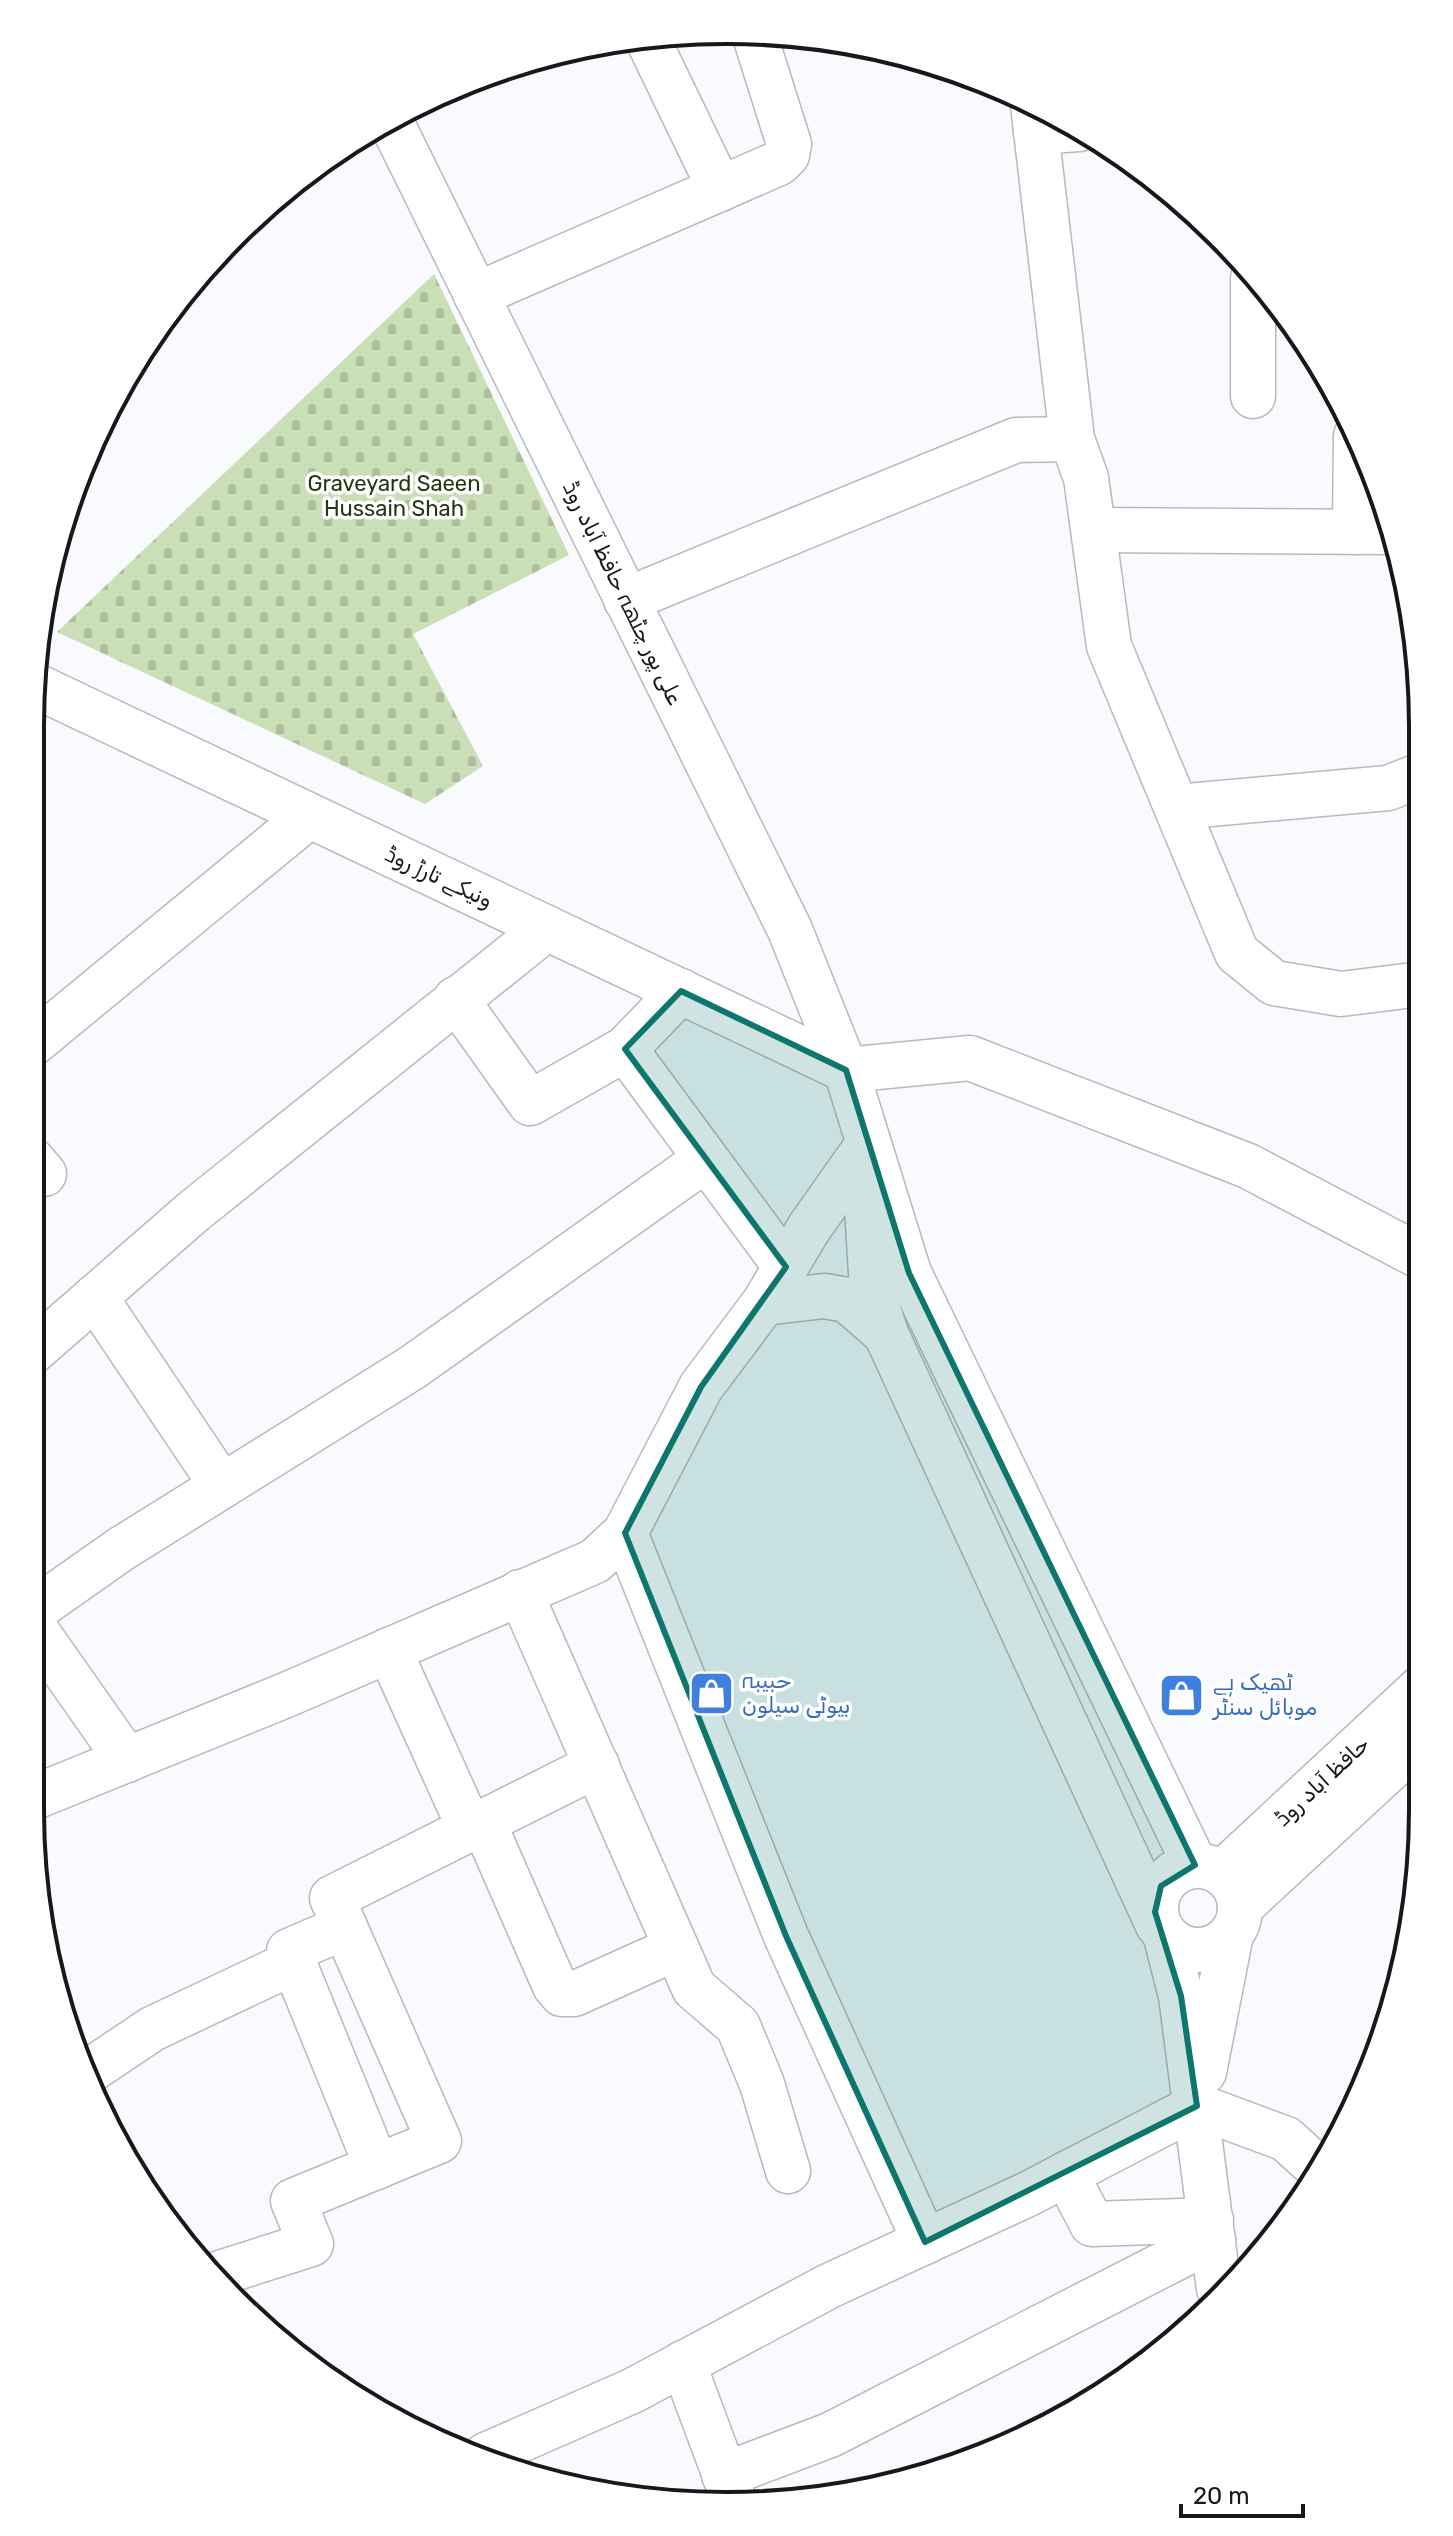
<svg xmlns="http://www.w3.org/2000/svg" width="1453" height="2536" viewBox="0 0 1453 2536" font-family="Rubik,Cairo,sans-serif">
<defs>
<pattern id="cemetery-stones" width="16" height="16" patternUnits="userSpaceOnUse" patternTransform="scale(2)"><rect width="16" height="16" fill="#cadfb7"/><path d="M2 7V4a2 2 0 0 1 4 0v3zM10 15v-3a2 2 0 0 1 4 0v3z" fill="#adbf9d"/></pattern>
</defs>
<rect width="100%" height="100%" fill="#f8fafd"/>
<polygon fill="url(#cemetery-stones)" points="434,274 569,555 413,634 483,766 425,804 57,632"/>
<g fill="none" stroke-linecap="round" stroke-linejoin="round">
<defs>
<g id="minor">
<polyline points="647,38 720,189"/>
<polyline points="1033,105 1072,439 1086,478 1109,646 1237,953 1274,983 1341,994 1421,984"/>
<polyline points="1036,132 1079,129"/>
<polyline points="1253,278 1253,396"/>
<polyline points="476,295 779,163 787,155 789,144 754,33"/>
<polyline points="1094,530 1392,532"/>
<polyline points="1355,532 1356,436"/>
<polyline points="626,600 1016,440 1072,439"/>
<polyline points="1177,807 1388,788 1421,775"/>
<polyline points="456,999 530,1103 625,1049 681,991"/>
<polyline points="31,1045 309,816"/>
<polyline points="625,1049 786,1267"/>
<polyline points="846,1070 970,1058 1248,1166 1421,1257"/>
<polyline points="31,1159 44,1174"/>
<polyline points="95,1297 222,1486"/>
<polyline points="31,1353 194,1211 547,928"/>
<polyline points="625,1533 786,1936 925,2242"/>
<polyline points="520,1592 694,1988 738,2026 762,2084 788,2171"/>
<polyline points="30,1613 121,1549 413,1367 706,1159"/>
<polyline points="30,1622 127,1760"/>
<polyline points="389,1650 470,1829"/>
<polyline points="483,1822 555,1986 562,1994 574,1994 676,1948"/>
<polyline points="345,1927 289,1951 377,2167"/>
<polyline points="88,2072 152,2029 294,1962"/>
<polyline points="1066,2174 1092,2224 1211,2220"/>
<polyline points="217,2274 311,2244 293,2201 439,2141 332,1898 597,1765"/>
<polyline points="683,2363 736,2505"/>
<polyline points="486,2455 632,2391 829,2286 1028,2194 1197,2106 1286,2139 1319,2169"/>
<polyline points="724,2475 830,2435 1213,2239"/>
</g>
<g id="major">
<polyline points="390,120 790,930 846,1070 909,1273 1195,1865"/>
<polyline points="32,684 846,1070"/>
<polyline points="866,1190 872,1290 886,1334 1158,1925"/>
<polyline points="764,1303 824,1296 847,1300 886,1334"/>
<polyline points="30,1799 286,1695 595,1561 625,1533 701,1387 764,1303 809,1228 864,1150"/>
<circle cx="1198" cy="1908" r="42"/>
<polyline points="1222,1873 1421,1688"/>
<polyline points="1240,1907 1421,1740"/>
<polyline points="1166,1937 1181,1996 1219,2289"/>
<polyline points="1204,2072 1231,1934"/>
</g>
</defs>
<use href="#minor" stroke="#b8b9bc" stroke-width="47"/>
<use href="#major" stroke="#b8b9bc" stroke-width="47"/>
<use href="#minor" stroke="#fff" stroke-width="44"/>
<use href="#major" stroke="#fff" stroke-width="44"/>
</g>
<path fill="#0f766e" fill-opacity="0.2" stroke="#0f766e" stroke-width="6" stroke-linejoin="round" d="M681,991L846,1070L909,1273L1195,1865L1161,1886L1155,1912L1181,1996L1197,2106L925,2242L786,1936L625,1533L701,1387L786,1267L625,1049Z"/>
<defs>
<symbol id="shop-square" viewBox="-11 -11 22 22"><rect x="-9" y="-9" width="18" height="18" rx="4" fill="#3f7fe0" stroke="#fff"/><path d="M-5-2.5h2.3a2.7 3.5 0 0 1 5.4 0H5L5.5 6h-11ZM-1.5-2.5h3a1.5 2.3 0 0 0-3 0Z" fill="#fff"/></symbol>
</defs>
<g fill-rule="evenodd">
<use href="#shop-square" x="686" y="1668" width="51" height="51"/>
<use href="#shop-square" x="1156" y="1670" width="51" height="51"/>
</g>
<g text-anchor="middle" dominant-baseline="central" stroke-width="7" stroke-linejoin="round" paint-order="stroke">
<g font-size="22" fill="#253710" stroke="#fff">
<text x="394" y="483">Graveyard Saeen<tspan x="394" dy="25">Hussain Shah</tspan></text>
</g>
<g font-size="22" fill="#171819" stroke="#fff">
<text transform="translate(623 593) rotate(64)">علی پور چٹھہ حافظ آباد روڈ</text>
<text transform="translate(439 877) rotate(25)">ونیکے تارڑ روڈ</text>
<text transform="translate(1322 1781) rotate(-43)">حافظ آباد روڈ</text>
</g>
<g font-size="22" fill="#366cbe" stroke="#fff" text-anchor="start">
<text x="742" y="1680">حبیبہ<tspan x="742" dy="25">بیوٹی سیلون</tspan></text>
<text x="1213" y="1682">ٹھیک ہے<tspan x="1213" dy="25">موبائل سنٹر</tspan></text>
</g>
</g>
<path d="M0 0H1453V2536H0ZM726 44H727A682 682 0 0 1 1409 726V1810A682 682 0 0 1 727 2492H726A682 682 0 0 1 44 1810V726A682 682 0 0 1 726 44Z" fill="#fff" fill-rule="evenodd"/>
<path fill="none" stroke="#171819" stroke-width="4" d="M726 44H727A682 682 0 0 1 1409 726V1810A682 682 0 0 1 727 2492H726A682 682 0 0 1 44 1810V726A682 682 0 0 1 726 44Z"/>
<path d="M1181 2504v12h122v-12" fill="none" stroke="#171819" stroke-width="4"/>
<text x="1193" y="2504" font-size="24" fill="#171819" stroke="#ffffff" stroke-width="6" paint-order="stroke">20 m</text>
</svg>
